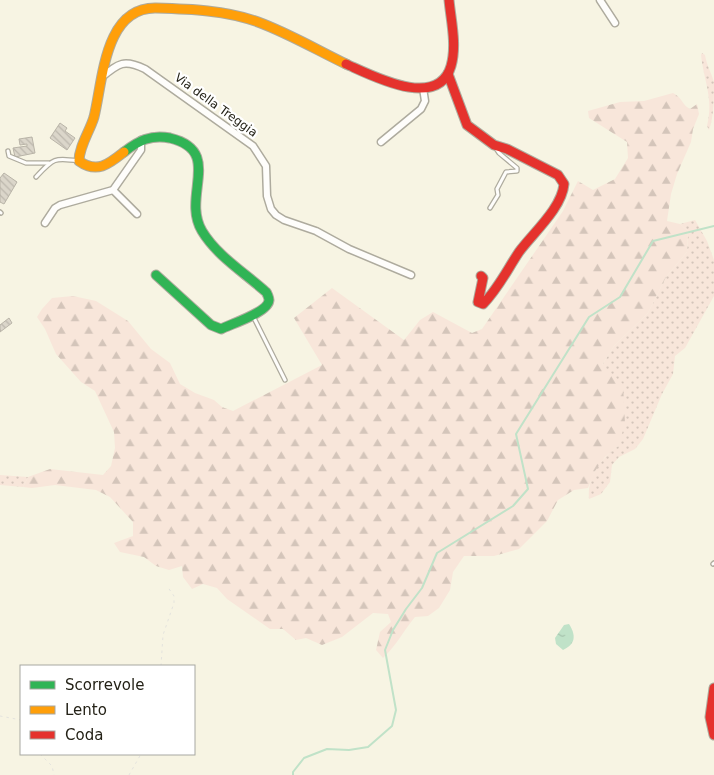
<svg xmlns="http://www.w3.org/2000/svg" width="714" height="775" viewBox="0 0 714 775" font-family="'DejaVu Sans',sans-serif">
<defs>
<pattern id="grass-dots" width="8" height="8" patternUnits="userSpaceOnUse" patternTransform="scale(1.25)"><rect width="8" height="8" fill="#f8e6da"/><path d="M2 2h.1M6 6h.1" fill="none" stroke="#d4c5ba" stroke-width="1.8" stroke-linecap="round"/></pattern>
<pattern id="forest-firs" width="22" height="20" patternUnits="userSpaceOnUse" patternTransform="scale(1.25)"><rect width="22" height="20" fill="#f8e6da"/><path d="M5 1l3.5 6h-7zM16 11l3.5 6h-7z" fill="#d4c5ba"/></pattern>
<pattern id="water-ripples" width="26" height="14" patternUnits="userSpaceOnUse" patternTransform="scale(1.25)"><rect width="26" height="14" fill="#c0e2c8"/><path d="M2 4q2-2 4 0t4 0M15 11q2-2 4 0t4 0" fill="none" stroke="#a5c2ab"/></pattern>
<pattern id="building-back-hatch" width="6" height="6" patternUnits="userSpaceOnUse" patternTransform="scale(1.25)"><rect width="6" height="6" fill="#dbd6ca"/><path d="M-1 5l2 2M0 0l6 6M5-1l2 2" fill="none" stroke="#bcb7ad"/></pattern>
</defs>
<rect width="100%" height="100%" fill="#f7f4e3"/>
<g fill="url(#grass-dots)">
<path d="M702,53L705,55C707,66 711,72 714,82C714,95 714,118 709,130L707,126C714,99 704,82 701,55Z"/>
<path d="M695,220L707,241L714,260V296L685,348L675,356L673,374L662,394L643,439L635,449L619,457L612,465L610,482L601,494L589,499C587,476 601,459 618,446L602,365L614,346L648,313L666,277L687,252L688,231L680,224Z"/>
<polygon points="0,475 28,477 23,487 0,485"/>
</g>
<path fill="url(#forest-firs)" d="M673,93C682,97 682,105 690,109L697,104L699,114L693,129L691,142L677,174L671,194L667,221L680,224L688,231L687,252L666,277L648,313L614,346L602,365L623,384L625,424L618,446L605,457L595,471L588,488L574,490L558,500L547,521L519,549L494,556H464L453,572L450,590L439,608L428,616L415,617C404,630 396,646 383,658L376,650L380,632L391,622L388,614L373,613L342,637L322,645L306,638L296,640L283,629H270L227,599L217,588L203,584L192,589L183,577L182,566L169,570L156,566L144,557L120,552L114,543L133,536V522L110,497L96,490L55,485L32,488L23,487L28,477L50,469L103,475L111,466L115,448L114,432L95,391L81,382L56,354L45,329L37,317L42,309L52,298L73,296L96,301L128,321L151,349L170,363L180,384L195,393L214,400L222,407L233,411L322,365L294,318L332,288L404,340L420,320L433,312L472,333L482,329L563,211L578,181L593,190L615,179L628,158L627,142L589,118L588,111L620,102L644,101Z"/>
<path fill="url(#water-ripples)" d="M569,624C576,635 576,644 563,650L556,644L555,638L564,625Z"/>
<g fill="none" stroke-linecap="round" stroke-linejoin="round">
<polyline stroke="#c0e2c8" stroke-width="2" points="293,775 293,772 304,758 327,749 349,750 368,747 392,726 396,710 385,650 393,630 406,609 422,588 437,553 513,506 528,489 516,434 589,317 620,297 653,241 714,226"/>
</g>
<g fill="url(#building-back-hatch)" stroke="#b9b4a8">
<polygon points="60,123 67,128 65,131 75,138 67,150 50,138"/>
<polygon points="32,137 35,153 15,157 13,148 27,146 27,144 20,145 19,139"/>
<polygon points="4,173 17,182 4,204 0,202 0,178"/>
<polygon points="9,318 12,323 0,332 0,325"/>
</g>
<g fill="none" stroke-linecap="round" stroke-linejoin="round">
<defs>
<g id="lane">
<polyline points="8,151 9,156 26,163 49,163"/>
<path d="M36,177C53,159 54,157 78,161"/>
<polyline points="490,208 498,195 497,189 506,172 517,171 517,168 499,153 495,147"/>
<polyline points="0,212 1,213"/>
<polyline points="253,316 285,380"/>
<polyline points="713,564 714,563"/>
</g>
<g id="street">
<polyline points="600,0 615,23"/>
<path d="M102,77C119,63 124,59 145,69L253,146L266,166L267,196L271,209L276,215L284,220L316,231L349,249L411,275"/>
<polyline points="381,142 421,109 425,101 423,88"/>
<polyline points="113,190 137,214"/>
<polyline points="45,223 55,208 60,205 113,190 141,150 141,140"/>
</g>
<path id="fast" d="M124,152C138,141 151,134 170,138C224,151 181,196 202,231C217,256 245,273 266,292C267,293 269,298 269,300C269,312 231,324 221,329L211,325L156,275"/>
<path id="slow" d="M124,152C109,164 97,174 79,161C79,146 90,131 94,117C103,81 104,8 155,8C189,9 226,10 258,22C288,33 317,50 346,64"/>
<g id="jam">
<path d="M346,64C371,75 438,111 451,66C457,45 451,21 449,0"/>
<path d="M448,74L467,125L494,145L507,149L558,175L564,184C562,208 533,233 519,252C507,270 498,289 483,304L478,302L483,278L481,276"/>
<polyline points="714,688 710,717 714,735"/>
</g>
</defs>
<use href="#lane" stroke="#aeab9e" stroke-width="5.5"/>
<use href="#street" stroke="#aeab9e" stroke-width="9"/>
<use href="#fast" stroke="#aeab9e" stroke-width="11"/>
<use href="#slow" stroke="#aeab9e" stroke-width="11"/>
<use href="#jam" stroke="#aeab9e" stroke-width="11"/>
<g stroke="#e4e3de" stroke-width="1" stroke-dasharray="2.5 4" stroke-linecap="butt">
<polyline points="161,666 163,635 174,603 174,596 167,586"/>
<polyline points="0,716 21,720"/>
<polyline points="40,754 52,766 54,775"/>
<polyline points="129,775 141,754"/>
</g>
<use href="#lane" stroke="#fefdfb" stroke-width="3"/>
<use href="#street" stroke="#fefdfb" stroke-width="6"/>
<use href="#fast" stroke="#30b455" stroke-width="9"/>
<use href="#slow" stroke="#ff9f0a" stroke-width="9"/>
<use href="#jam" stroke="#e5322d" stroke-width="9"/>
</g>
<g text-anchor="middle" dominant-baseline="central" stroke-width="4.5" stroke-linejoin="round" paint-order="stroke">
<g font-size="12" fill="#242217" stroke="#fff">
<text transform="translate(216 105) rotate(36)">Via della Treggia</text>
</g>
</g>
<rect x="20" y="665" width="175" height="90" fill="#ffffff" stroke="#a7a7a2"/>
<rect x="30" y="681" width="25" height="8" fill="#30b455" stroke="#a7a7a2"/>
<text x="65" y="690" font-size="15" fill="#242217">Scorrevole</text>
<rect x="30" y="706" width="25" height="8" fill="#ff9f0a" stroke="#a7a7a2"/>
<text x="65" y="715" font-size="15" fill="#242217">Lento</text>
<rect x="30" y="731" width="25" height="8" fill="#e5322d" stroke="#a7a7a2"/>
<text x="65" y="740" font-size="15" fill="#242217">Coda</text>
</svg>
